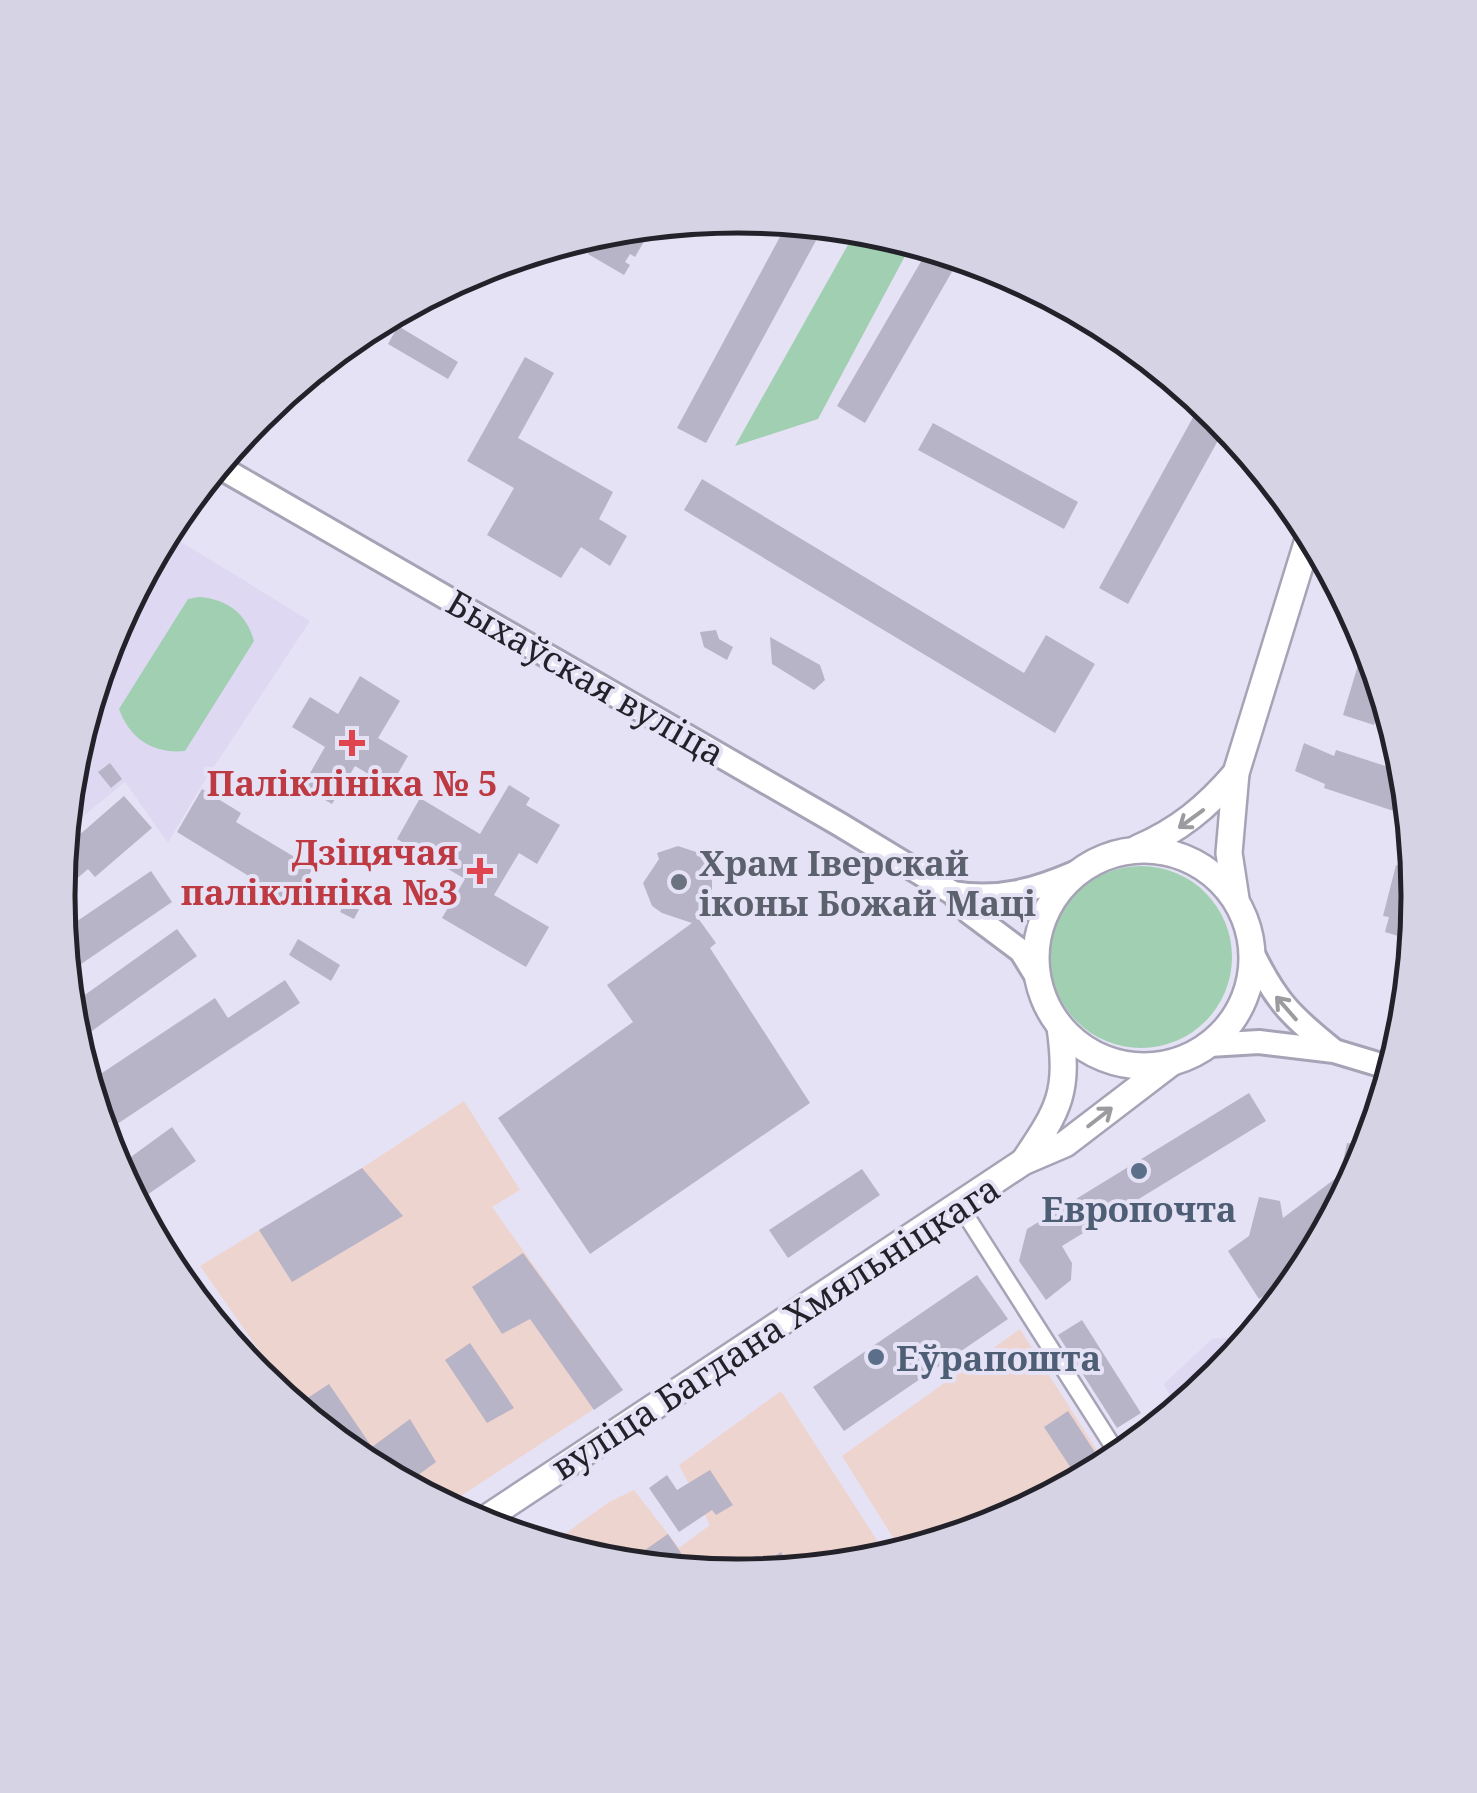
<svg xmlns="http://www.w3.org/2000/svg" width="1477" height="1793" viewBox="0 0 1477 1793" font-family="'Noto Serif',serif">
<rect width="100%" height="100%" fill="#e6e2f5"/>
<g fill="#eed4cf">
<polygon points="464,1101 520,1190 492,1207 623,1390 444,1507 360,1462 307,1419 200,1266 362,1168"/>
<polygon points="1020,1329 1108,1468 999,1526 904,1555 842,1456"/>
<polygon points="781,1391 889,1559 871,1565 738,1577 605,1564 547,1547 609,1502 634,1490 679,1548 710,1525 679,1465"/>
</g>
<g fill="#ded8f3">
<polygon points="165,532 310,621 200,788 168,843 125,782 64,832 71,763 110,635"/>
<polygon points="1255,1335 1220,1378 1179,1412 1164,1384 1212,1339"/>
</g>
<g fill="#a1cfb1">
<polygon points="858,227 913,241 818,419 735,446"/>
<path d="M199,597C227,599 246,613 254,641L185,751C153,754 130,739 119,709L188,599Z"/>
<circle cx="1141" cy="957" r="91"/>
</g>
<g fill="#b8b4c7">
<polygon points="789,220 825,224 706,443 677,428"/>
<polygon points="654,224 635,257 630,254 625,262 630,265 624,275 588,254 595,242 599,245 609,228"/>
<polygon points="930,246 961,256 865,423 837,406"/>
<polygon points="398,326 458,362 448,379 388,344"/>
<polygon points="346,343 324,383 307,374 345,342"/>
<polygon points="525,357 554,373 518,438 613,492 599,519 627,536 610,566 581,547 561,578 487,535 514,488 467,461"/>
<polygon points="1202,401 1227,424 1128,604 1099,588"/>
<polygon points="933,423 1078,502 1064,529 918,450"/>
<polygon points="702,479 1024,673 1046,635 1095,664 1055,733 684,510"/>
<polygon points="164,534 175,541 153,579 143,573"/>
<polygon points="716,630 719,639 733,647 727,660 704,647 700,632"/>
<polygon points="1367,635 1384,691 1374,725 1343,715"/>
<polygon points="770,637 820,665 825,680 814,690 772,664"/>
<polygon points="360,676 400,701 378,738 408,756 390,787 355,766 332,804 302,787 325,747 292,727 310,697 338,714"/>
<polygon points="1304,743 1334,756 1336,750 1407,773 1412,817 1324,788 1325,784 1295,771"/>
<polygon points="110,763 122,779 111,788 98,772"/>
<polygon points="509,785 530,798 526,805 560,825 537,864 519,853 494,895 549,927 526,967 442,918 465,879 397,839 420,798 480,834"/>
<polygon points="202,789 241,813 236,822 313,868 289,908 254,887 257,881 177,832"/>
<polygon points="124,796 152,828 95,877 88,869 58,895 62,850"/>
<polygon points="678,846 699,853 712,870 712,893 695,914 716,943 710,948 810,1103 590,1254 498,1118 633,1022 607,985 692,923 662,913 652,906 643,883 659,859 657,853"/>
<polygon points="1396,865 1417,871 1420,897 1416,933 1407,930 1405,938 1385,932 1389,917 1383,916"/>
<polygon points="151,871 172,902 65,975 61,932"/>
<polygon points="353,888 366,896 354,919 340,912"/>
<polygon points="177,929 197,956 75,1043 68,1007"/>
<polygon points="298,939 340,965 331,981 289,955"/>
<polygon points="285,980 300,1003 102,1134 87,1083 215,998 228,1018"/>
<polygon points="1249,1093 1266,1121 1062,1246 1072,1263 1071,1280 1046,1300 1019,1261 1027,1229"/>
<polygon points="172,1127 196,1161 147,1195 124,1162"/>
<polygon points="1347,1143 1371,1147 1311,1263 1259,1299 1228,1251 1249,1236 1259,1197 1280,1201 1283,1218 1340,1175"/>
<polygon points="362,1168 403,1216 292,1282 259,1230"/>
<polygon points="862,1169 880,1195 788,1258 769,1230"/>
<polygon points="523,1253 623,1390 594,1410 530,1319 502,1334 472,1287"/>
<polygon points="977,1275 1008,1319 844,1431 813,1387"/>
<polygon points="1082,1320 1141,1413 1117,1428 1058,1335"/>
<polygon points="470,1343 514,1408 487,1423 445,1360"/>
<polygon points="329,1384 372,1447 410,1419 436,1462 403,1486 360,1462 325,1434 303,1401"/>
<polygon points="1068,1411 1106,1469 1080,1482 1044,1427"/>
<polygon points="710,1470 733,1505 716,1515 712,1510 679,1532 649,1488 667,1475 677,1490"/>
<polygon points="668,1534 695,1573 654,1569 642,1552"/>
<polygon points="781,1552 794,1572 742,1577"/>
</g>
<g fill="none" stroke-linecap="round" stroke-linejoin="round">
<defs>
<polyline id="street" points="960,1206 1121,1459"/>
<g id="secondary">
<polyline points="216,465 839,824 953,893 969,912 1021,951 1037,977"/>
<path d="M953,893C999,901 1035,890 1077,872"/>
<path d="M1253,954C1276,1001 1291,1016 1332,1049"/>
<polyline points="1209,1045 1259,1042 1334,1051 1394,1069"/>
</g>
<g id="primary">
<path d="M1138,848C1179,830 1207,807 1236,773"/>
<circle cx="1144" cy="958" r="108"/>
<polyline points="1236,899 1229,853 1236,773 1311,530"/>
<path d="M1024,1161C1060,1108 1069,1092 1060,1027"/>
<polyline points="476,1525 1023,1162 1065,1144 1171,1063"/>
</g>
</defs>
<use href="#street" stroke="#a7a3b6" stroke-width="20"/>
<use href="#secondary" stroke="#a7a3b6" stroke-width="28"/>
<use href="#primary" stroke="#a7a3b6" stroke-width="30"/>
<use href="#street" stroke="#fff" stroke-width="15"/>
<use href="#secondary" stroke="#fff" stroke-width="22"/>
<use href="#primary" stroke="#fff" stroke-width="25"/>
</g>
<defs><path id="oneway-shaft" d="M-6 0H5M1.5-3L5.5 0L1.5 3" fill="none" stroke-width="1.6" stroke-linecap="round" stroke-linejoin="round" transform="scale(2.5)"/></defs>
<g stroke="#9c9b9f">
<use href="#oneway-shaft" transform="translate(1191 819) rotate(144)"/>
<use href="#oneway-shaft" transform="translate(1286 1008) rotate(-131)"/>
<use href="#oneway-shaft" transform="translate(1100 1117) rotate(-38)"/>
</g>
<g fill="#e0444e" stroke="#e6e2f5" stroke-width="4">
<path d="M347 728h10v10h10v10h-10v10h-10v-10h-10v-10h10z"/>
<path d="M475 856h10v10h10v10h-10v10h-10v-10h-10v-10h10z"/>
</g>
<circle fill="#6b7280" stroke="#e6e2f5" stroke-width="4" cx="679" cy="882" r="10"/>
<g fill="#5c6f8a" stroke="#e6e2f5" stroke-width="4">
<circle cx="1139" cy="1171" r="10"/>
<circle cx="876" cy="1357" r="10"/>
</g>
<g text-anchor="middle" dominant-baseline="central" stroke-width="8" stroke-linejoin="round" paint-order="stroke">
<g font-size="35" fill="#232129" stroke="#e6e2f5">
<text transform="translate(586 677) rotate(30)">Быхаўская вуліца</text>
<text transform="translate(775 1327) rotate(-33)">вуліца Багдана Хмяльніцкага</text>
</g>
<g font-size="35" font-weight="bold" fill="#be3a42" stroke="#e6e2f5">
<text x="352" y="782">Паліклініка № 5</text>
<text x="458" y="851" text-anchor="end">Дзіцячая<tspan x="458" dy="40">паліклініка №3</tspan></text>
</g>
<g font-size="35" font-weight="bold" fill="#5b616d" stroke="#e6e2f5" text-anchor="start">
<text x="699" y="862">Храм Іверскай<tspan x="699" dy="40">іконы Божай Маці</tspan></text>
</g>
<g font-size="35" font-weight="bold" fill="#4e5e75" stroke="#e6e2f5">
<text x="1139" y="1208">Европочта</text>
<text x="896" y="1357" text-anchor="start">Еўрапошта</text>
</g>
</g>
<path d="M0 0H1477V1793H0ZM75 896a663 663 0 1 1 1326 0a663 663 0 1 1-1326 0Z" fill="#d6d3e5" fill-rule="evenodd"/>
<path fill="none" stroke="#232129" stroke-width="5" d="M75 896a663 663 0 1 1 1326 0a663 663 0 1 1-1326 0Z"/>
</svg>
